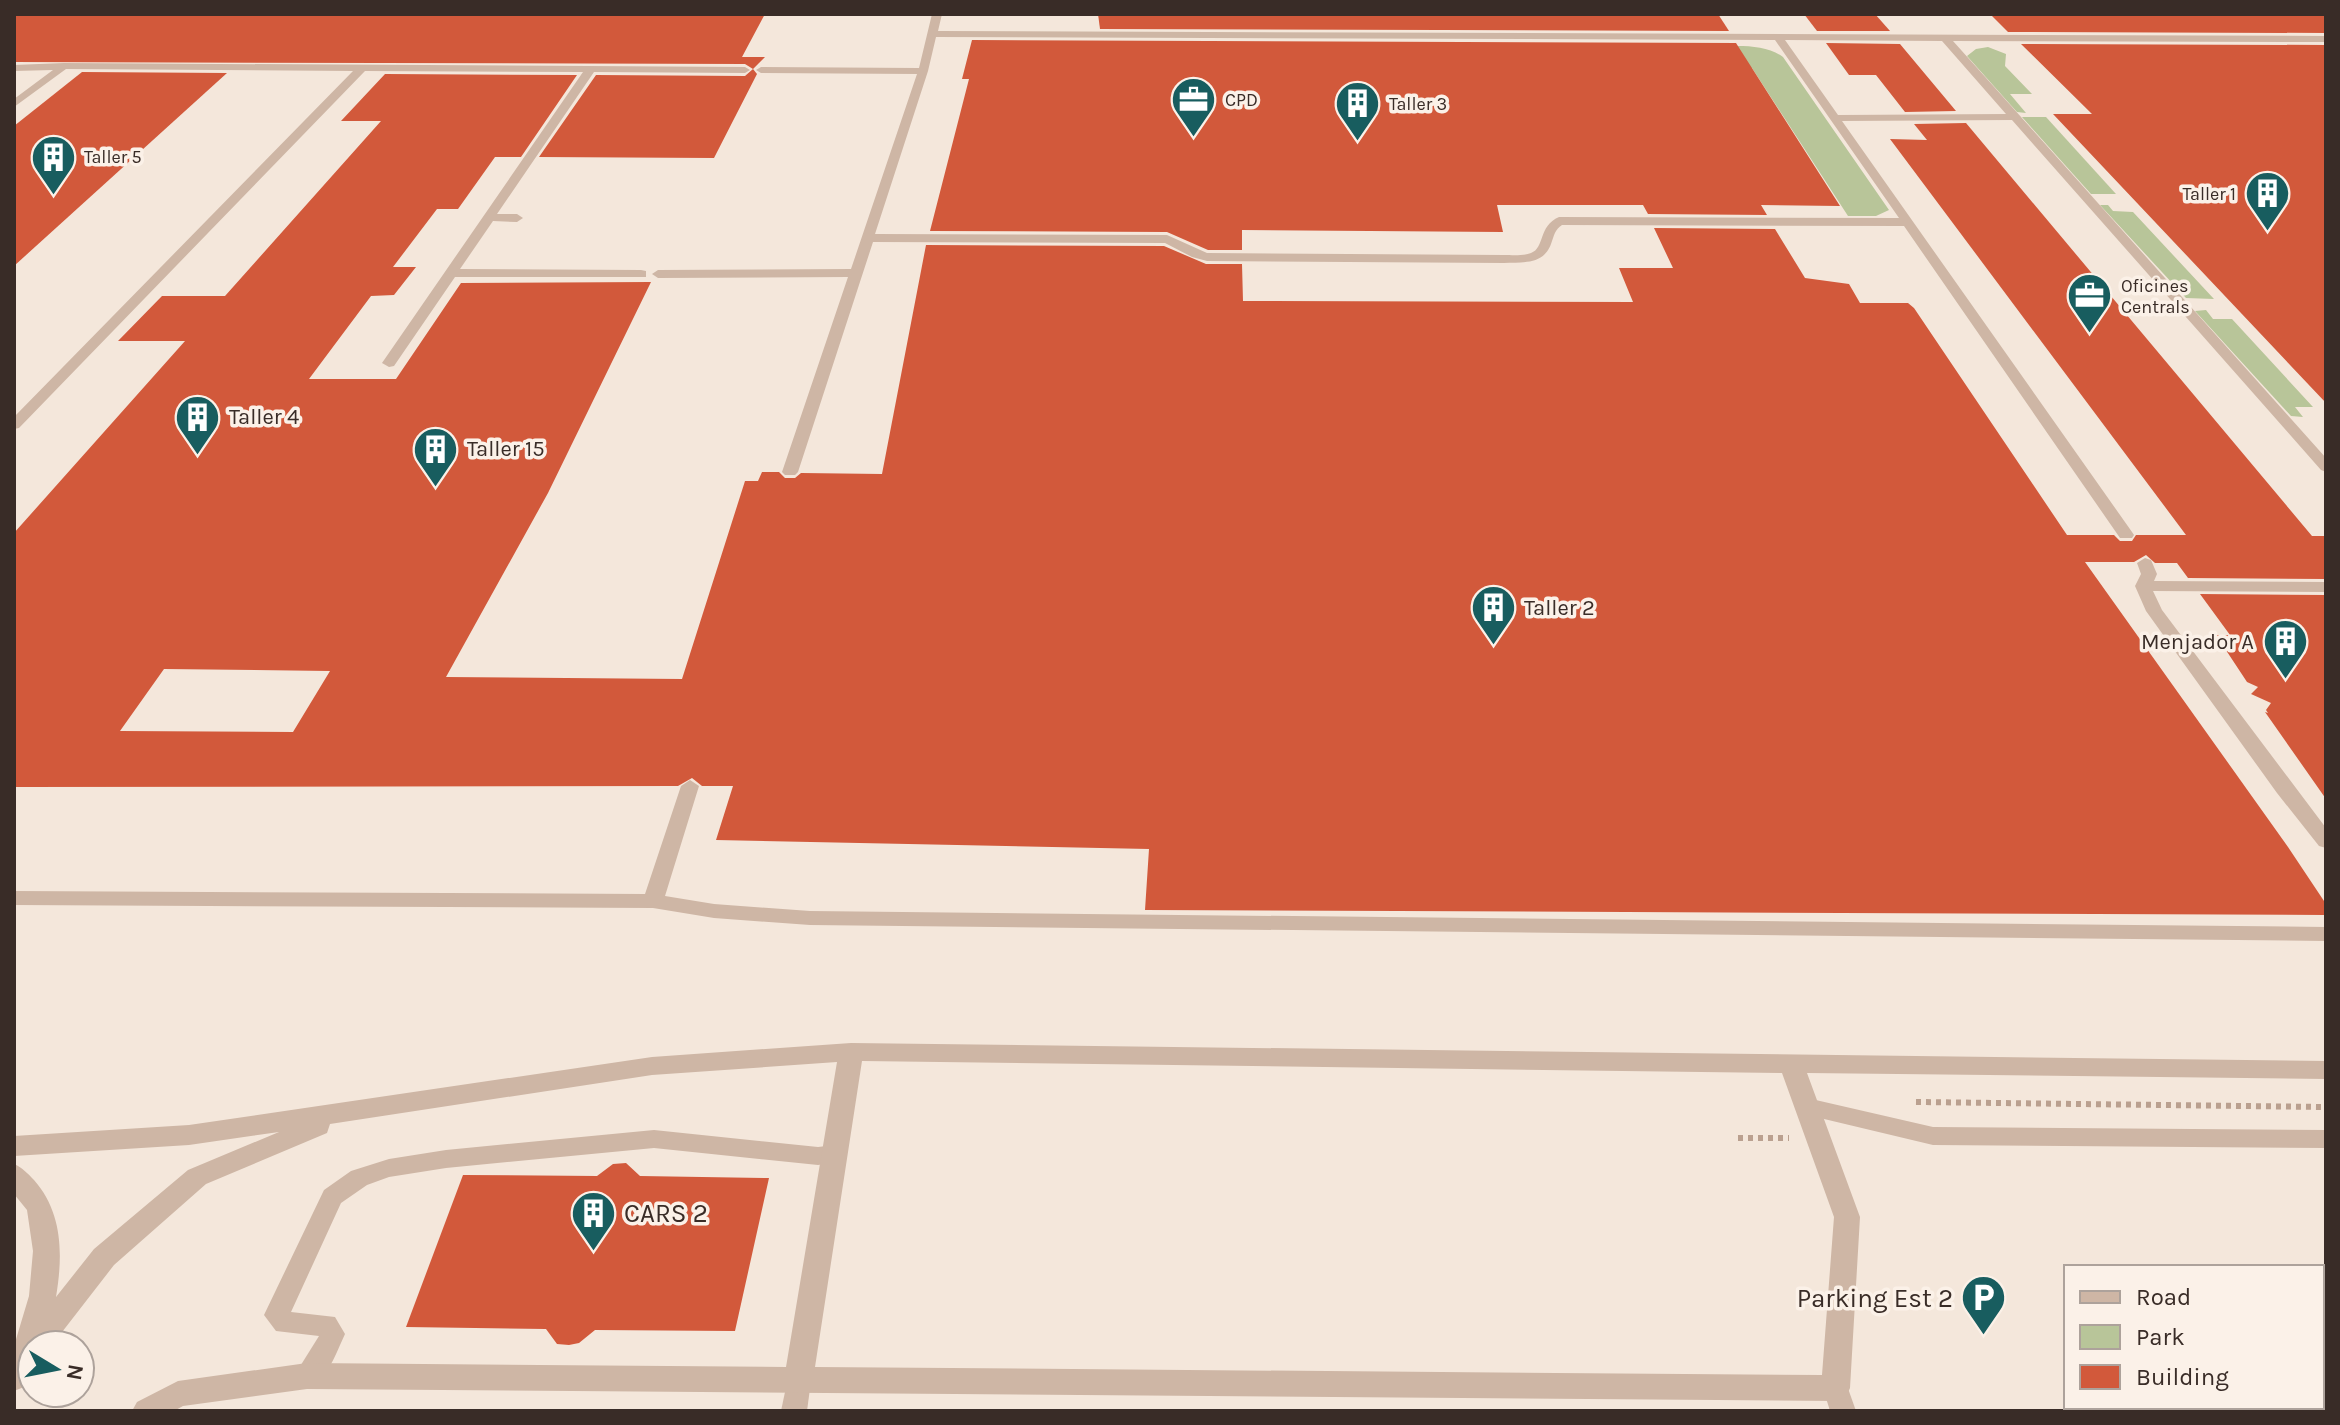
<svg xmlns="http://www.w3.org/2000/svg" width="2340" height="1425" viewBox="0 0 2340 1425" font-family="Karla,sans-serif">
<rect width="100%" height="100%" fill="#f4e7db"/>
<g fill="#b8c599">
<path d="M1700,47C1726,47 1762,41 1783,57L1889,210L1876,216H1848L1752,68H1707Z"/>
<polygon points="1988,47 2006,54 2005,66 2032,94 2010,94 2026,113 2017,112 1967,56 1976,49"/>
<polygon points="2022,117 2046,117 2116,194 2091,194"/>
<polygon points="2100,205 2108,205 2113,211 2133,212 2214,299 2186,298"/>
<polygon points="2206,310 2213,319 2232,319 2313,407 2295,407 2303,417 2291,416 2195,311"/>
</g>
<g fill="#d2593b" fill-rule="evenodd">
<polygon points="14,14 765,14 742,57 765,57 753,69 757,74 714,158 539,157 596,75 745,76 753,69 745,64 14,62"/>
<polygon points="1098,14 1718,14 1729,31 1100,29"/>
<polygon points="1804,14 1875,14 1890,31 1817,31"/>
<polygon points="1990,14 2326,14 2326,33 2008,32"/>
<polygon points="972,40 1736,43 1840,206 1761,205 1767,215 1648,214 1643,205 1497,205 1503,232 1242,230 1242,250 1208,250 1167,232 930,231 969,79 962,79"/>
<polygon points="1826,43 1900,44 1956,111 1905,112 1876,75 1849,75"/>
<polygon points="2021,44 2326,45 2326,403 2053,114 2092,114"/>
<polygon points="82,72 227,73 14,266 14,126"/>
<path d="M385,74L577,75L521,157H495L458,209H437L393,267H416L394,295L371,296L309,379H396L461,283L651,282L548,493L446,677L682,679L745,481H758L762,472H779L785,478H795L801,473L882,474L926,245L1164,246L1206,264H1242L1243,301L1633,302L1619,268H1673L1654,228L1775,229L1805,278L1849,284L1860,303H1908L1914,308L2067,535H2114L2120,541H2132L2136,535H2186L1890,139L1927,140L1914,124L1966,123L2312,536H2326V579L2188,578L2177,563H2155L2146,555L2134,562H2085L2288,847L2326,904V915L1145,910L1149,849L716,840L733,786H702L692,778L678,786L14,787V533L185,341H118L162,296H225L381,121H341ZM164,669L330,671L293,732L120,731Z"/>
<polygon points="2200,594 2326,595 2326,799 2265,712 2268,713 2266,710 2271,703 2251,694 2258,687 2247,682 2216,635 2230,635"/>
<polygon points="626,1163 640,1176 769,1178 735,1331 595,1330 579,1343 569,1345 557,1344 546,1329 406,1327 463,1175 597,1176 613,1164"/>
</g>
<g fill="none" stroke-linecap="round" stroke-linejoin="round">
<g stroke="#baa08f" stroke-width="6" stroke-dasharray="5 5" stroke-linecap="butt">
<polyline points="1916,1102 2326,1107"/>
<polyline points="1738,1138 1789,1138"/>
</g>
<g fill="#ceb6a5" fill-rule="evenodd">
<path d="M932,14H942L938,31L2326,36V42L1953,41L2326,458V472L2321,470L2012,120L1842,121L2132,532L2134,535L2132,538H2120L1904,226L1562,225C1555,230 1555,233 1552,241C1545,265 1525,262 1504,263L1207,261L1192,257L1165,243L873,242L798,472L795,475H785L782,472L848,277L658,278L652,274L658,270L851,269L917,74L761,73L756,70L761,67L919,68ZM936,37L1775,40L1899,218L1559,217C1538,226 1545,248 1531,253C1524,256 1512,255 1504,255L1207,253L1167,235L875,234L928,71ZM1785,40L1942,41L2006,114L1838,115Z"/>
<polygon points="64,63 745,67 750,70 745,73 594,72 497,214 517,214 523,218 517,222 493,221 460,269 641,270 646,271 646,277 455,277 394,366 389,367 382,363 583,72 365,71 19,428 14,429 14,417 353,71 66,69 14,107 14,99 53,70 14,71 14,65"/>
<polygon points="2145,558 2151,560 2157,574 2154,581 2326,582 2326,592 2153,591 2162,610 2326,828 2326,848 2319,846 2277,793 2146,611 2135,586 2141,574 2137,563"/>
<polygon points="690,780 699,786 665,896 714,904 810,911 2326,927 2326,941 810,925 714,918 653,908 14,905 14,891 645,894 681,786"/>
<polygon points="1807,1098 1933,1127 2326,1130 2326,1148 1933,1145 1799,1113 1796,1107 1799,1101"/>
<path d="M654,1130L818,1147L835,1145L843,1147L847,1154L843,1161L818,1165L654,1148L446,1168L389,1177L367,1185L341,1203L291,1312L335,1317L345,1334C336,1353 328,1380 307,1387L298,1384L294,1376L319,1336L276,1331L264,1315L324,1190L351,1171L389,1159L446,1150Z"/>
<polygon points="798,1369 807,1373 811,1381 807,1411 781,1411 789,1373"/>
<polygon points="1836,1376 1845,1380 1856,1411 1830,1411 1823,1388 1827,1380"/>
</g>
<path fill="#ceb6a5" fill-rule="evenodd" d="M851,1043L2326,1061V1079L1807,1073L1860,1217L1850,1388L1846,1397L1836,1401L307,1389L183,1406L174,1411H132L137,1402L178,1381L307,1363L786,1367L837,1062L652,1075L330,1124L327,1133L206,1184L114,1265L52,1345H32V1371L24,1387L14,1391V1346L29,1296L33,1251L27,1210L14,1194V1164C23,1168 27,1173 34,1180C63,1213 63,1255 56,1297L94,1249L188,1170L279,1132L189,1145L14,1156V1136L189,1125L652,1057ZM862,1061L1782,1073L1834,1217L1822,1375L815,1367Z"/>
</g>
<defs>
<symbol id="office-pin" viewBox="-11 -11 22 30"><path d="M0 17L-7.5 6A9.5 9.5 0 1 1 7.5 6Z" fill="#185d5f" stroke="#fbf1e8"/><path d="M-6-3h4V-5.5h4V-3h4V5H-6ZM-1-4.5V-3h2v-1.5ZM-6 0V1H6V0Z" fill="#fff"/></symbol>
<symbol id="building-pin" viewBox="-11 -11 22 30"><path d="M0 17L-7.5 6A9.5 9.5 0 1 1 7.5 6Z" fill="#185d5f" stroke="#fbf1e8"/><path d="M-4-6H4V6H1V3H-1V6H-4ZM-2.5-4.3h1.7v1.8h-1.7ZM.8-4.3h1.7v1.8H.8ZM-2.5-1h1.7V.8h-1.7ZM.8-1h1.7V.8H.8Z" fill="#fff"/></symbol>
<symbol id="parking-pin" viewBox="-11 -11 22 30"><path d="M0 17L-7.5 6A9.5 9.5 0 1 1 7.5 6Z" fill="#185d5f" stroke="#fbf1e8"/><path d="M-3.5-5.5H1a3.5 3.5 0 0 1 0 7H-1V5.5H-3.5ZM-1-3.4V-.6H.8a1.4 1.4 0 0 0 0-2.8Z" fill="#fff"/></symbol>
</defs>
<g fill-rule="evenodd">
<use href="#office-pin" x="1168" y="74" width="51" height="69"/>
<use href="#building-pin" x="1332" y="78" width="51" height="69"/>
<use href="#building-pin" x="28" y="132" width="51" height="69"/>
<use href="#building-pin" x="2242" y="168" width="51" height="69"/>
<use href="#office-pin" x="2064" y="270" width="51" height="69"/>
<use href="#building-pin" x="172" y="392" width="51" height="69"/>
<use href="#building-pin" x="410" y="424" width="51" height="69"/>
<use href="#building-pin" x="1468" y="582" width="51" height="69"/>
<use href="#building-pin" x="2260" y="616" width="51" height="69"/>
<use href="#building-pin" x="568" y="1188" width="51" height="69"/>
<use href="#parking-pin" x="1958" y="1272" width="51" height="69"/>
</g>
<g text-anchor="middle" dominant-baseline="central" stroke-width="7" stroke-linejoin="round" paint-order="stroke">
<g font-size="18" fill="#392c27" stroke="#fbf1e8" text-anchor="start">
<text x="1225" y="100">CPD</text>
<text x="1389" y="104">Taller 3</text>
<text x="84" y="157">Taller 5</text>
<text x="2236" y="194" text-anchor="end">Taller 1</text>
<text x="2121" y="286">Oficines<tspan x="2121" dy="21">Centrals</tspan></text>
</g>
<g font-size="22" fill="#392c27" stroke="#fbf1e8" text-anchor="start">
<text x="229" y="417">Taller 4</text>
<text x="467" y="449">Taller 15</text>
<text x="1524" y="608">Taller 2</text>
<text x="2254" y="642" text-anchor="end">Menjador A</text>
</g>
<g font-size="26" fill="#392c27" stroke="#fbf1e8" text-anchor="start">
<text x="624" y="1213">CARS 2</text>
<text x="1953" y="1298" text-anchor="end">Parking Est 2</text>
</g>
</g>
<rect width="2340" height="1425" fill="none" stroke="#392c27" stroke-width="32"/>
<rect x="2064" y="1265" width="260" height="144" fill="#fbf1e8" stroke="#ada29b" stroke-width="2"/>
<rect x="2080" y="1291" width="40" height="12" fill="#ceb6a5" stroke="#ada29b" stroke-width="2"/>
<text x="2136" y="1305" font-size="24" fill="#392c27">Road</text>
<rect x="2080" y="1325" width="40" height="24" fill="#b8c599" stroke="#ada29b" stroke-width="2"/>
<text x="2136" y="1345" font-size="24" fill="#392c27">Park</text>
<rect x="2080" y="1365" width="40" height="24" fill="#d2593b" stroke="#ada29b" stroke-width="2"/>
<text x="2136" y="1385" font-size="24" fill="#392c27">Building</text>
<g transform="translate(56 1369) rotate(100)"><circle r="38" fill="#fbf1e8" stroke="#ada29b" stroke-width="2"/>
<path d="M0-6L14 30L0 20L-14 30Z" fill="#185d5f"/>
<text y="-12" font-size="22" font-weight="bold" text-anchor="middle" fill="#392c27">N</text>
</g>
</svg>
